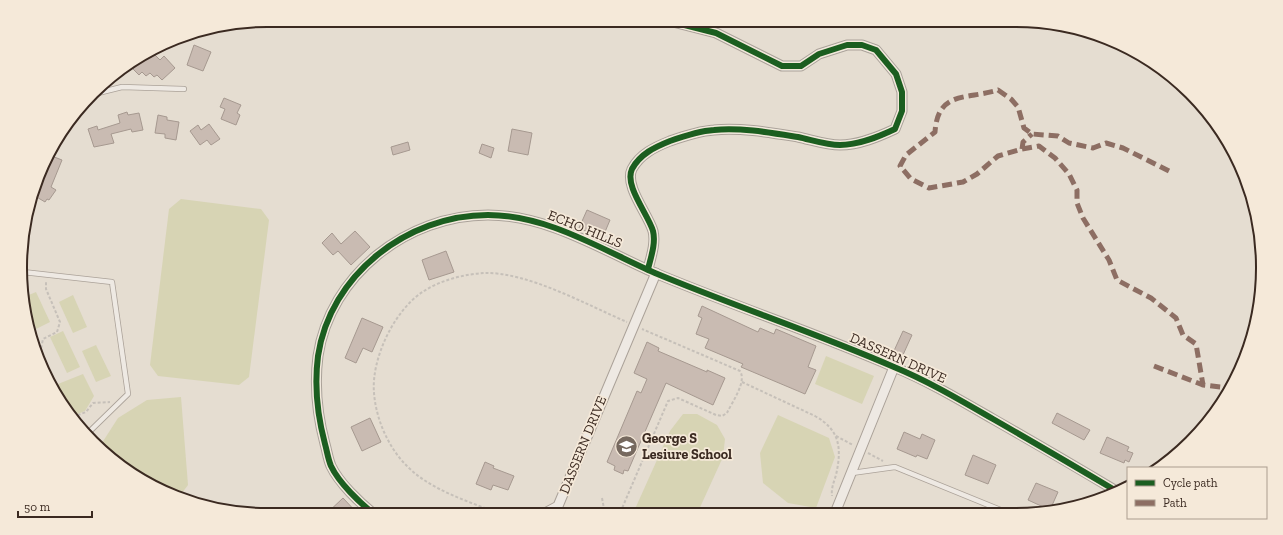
<svg xmlns="http://www.w3.org/2000/svg" width="1283" height="535" viewBox="0 0 1283 535" font-family="'Zilla Slab',serif">
<rect width="100%" height="100%" fill="#e5ddd1"/>
<g fill="#d7d4b4">
<polygon points="181,199 261,209 269,220 249,377 239,385 158,376 150,365 169,209"/>
<polygon points="36,292 50,322 36,329 24,304 24,297"/>
<polygon points="73,295 87,327 73,333 59,302"/>
<polygon points="63,331 80,367 67,373 50,337"/>
<polygon points="96,345 111,376 96,382 82,351"/>
<polygon points="826,356 874,376 862,404 815,384"/>
<polygon points="83,374 94,396 85,411 73,416 58,384"/>
<polygon points="181,397 188,485 182,493 172,493 117,464 100,446 118,418 147,400"/>
<polygon points="683,414 697,414 717,425 725,439 723,457 697,514 636,514 635,509 670,431"/>
<polygon points="778,415 829,438 835,457 816,508 788,503 763,483 760,453"/>
</g>
<g fill="#c9bbb2" stroke="#a69990">
<polygon points="194,45 211,52 203,71 187,65"/>
<polygon points="153,53 160,60 164,56 175,68 162,80 157,75 154,77 150,73 146,76 142,72 139,75 130,66"/>
<polygon points="224,98 241,105 237,113 240,115 236,125 221,119 225,109 220,107"/>
<polygon points="127,112 128,115 139,113 143,130 132,132 131,129 111,134 114,143 94,147 88,129 97,126 98,130 120,123 118,115"/>
<polygon points="158,115 167,117 167,120 179,122 176,140 165,138 165,134 155,133"/>
<polygon points="209,124 220,139 211,145 207,140 200,145 190,131 198,125 201,130"/>
<polygon points="512,129 532,133 528,155 508,151"/>
<polygon points="408,142 410,150 393,155 391,147"/>
<polygon points="482,144 494,148 491,158 479,153"/>
<polygon points="49,155 62,160 51,187 56,190 49,200 47,199 45,202 35,196"/>
<polygon points="587,210 610,220 602,239 579,228"/>
<polygon points="355,231 370,247 351,265 338,251 333,255 322,243 332,233 341,244"/>
<polygon points="446,251 454,272 429,280 422,260"/>
<polygon points="702,306 758,332 760,328 774,334 776,329 816,346 808,367 816,370 805,394 741,367 743,364 705,348 709,339 696,334 702,318 698,316"/>
<polygon points="362,318 383,327 372,352 363,348 356,363 345,358"/>
<polygon points="903,331 912,335 902,357 893,353"/>
<polygon points="647,342 659,348 658,351 707,372 707,370 725,378 713,405 666,383 628,471 624,470 623,474 614,470 615,466 607,462 637,391 641,393 647,379 634,373"/>
<polygon points="1057,413 1090,430 1084,440 1052,423"/>
<polygon points="370,418 381,442 362,451 351,427"/>
<polygon points="904,432 920,439 922,434 935,440 927,459 917,455 916,457 897,449"/>
<polygon points="1107,437 1129,447 1127,451 1133,453 1129,462 1125,460 1124,463 1100,453"/>
<polygon points="973,455 996,465 988,484 965,475"/>
<polygon points="485,462 494,466 493,468 514,476 508,490 493,485 491,490 476,484"/>
<polygon points="1036,483 1058,492 1050,510 1028,500"/>
<polygon points="343,498 359,515 325,515"/>
</g>
<g fill="none" stroke-linecap="round" stroke-linejoin="round">
<defs>
<g id="service">
<polyline points="94,94 122,87 184,89"/>
<polyline points="23,272 112,282 128,394 88,433"/>
<polyline points="852,473 895,467 1008,513"/>
</g>
<g id="minor">
<path d="M648,269C651,257 656,243 653,231C648,214 624,186 632,169C640,154 655,147 670,141C684,136 699,131 714,130C739,127 773,133 798,137C812,140 827,145 840,145C859,145 878,137 895,129L902,111V92L896,74L876,50L862,45H847L819,54L801,66H782L716,33L665,20"/>
<polyline points="835,513 894,367"/>
<polyline points="543,514 558,506 656,273"/>
<path d="M375,515C360,503 339,483 331,466C328,459 327,451 325,444C317,414 314,387 318,356C330,275 407,215 488,215C548,215 602,250 655,273C734,306 816,333 894,367C928,381 960,400 993,419C1035,443 1076,467 1118,492"/>
</g>
</defs>
<use href="#service" stroke="#aba299" stroke-width="6"/>
<use href="#minor" stroke="#aba299" stroke-width="11"/>
<g stroke="#c6c0b9" stroke-width="2" stroke-dasharray="3 2" stroke-linecap="butt">
<polyline points="40,353 43,339 57,332 60,322 46,289 46,281"/>
<polyline points="50,376 55,382 71,415"/>
<path d="M742,382L815,416C840,430 842,448 836,475C834,482 831,488 832,496"/>
<polyline points="73,417 86,412 93,403 110,402"/>
<polyline points="836,436 853,445"/>
<polyline points="868,453 883,461"/>
<polyline points="602,498 605,514"/>
<polyline points="186,501 195,503"/>
<path d="M500,514C468,501 429,490 405,464C387,445 376,418 374,393C371,358 395,309 424,291C441,280 465,274 485,273C528,272 587,305 627,322"/>
<path d="M616,514L620,513L668,401L678,398L716,415L722,416L727,413C732,402 747,382 740,371L642,329"/>
</g>
<use href="#service" stroke="#eee9e3" stroke-width="4.5"/>
<use href="#minor" stroke="#eee9e3" stroke-width="9"/>
<g stroke="#8d6e63" stroke-width="5" stroke-dasharray="10 5" stroke-linecap="butt">
<polyline points="1022,149 1023,142 1032,134"/>
<path d="M1169,171L1123,148L1106,143L1093,148L1069,143L1058,136L1032,134L1024,128L1018,107L1011,99L998,90C966,100 938,90 935,132L906,155L900,166L911,179L929,188L963,182L977,174L998,156L1022,149L1039,146L1055,158L1069,174L1077,190V203L1083,218L1109,260L1117,280L1151,298L1176,318L1183,335L1196,344L1203,385L1229,388"/>
<polyline points="1154,366 1203,385"/>
</g>
<defs>
<g id="cycleway">
<path d="M648,269C651,257 656,243 653,231C648,214 624,186 632,169C640,154 655,147 670,141C684,136 699,131 714,130C739,127 773,133 798,137C812,140 827,145 840,145C859,145 878,137 895,129L902,111V92L896,74L876,50L862,45H847L819,54L801,66H782L716,33L665,20"/>
<path d="M375,515C360,503 339,483 331,466C328,459 327,451 325,444C317,414 314,387 318,356C330,275 407,215 488,215C548,215 602,250 655,273C734,306 816,333 894,367C928,381 960,400 993,419C1035,443 1076,467 1118,492"/>
</g>
</defs>
<use href="#cycleway" stroke="#f5e9d9" stroke-width="8"/>
<use href="#cycleway" stroke="#1b5e20" stroke-width="6"/>
</g>
<defs>
<symbol id="school-disc" viewBox="-11 -11 22 22"><circle r="9.5" fill="#76695f" stroke="#f5e9d9"/><path d="M0-5L7-2L0 1L-7-2ZM-4 1L0 2.5L4 1V4Q0 6-4 4Z" fill="#fff"/></symbol>
</defs>
<g fill-rule="evenodd">
<use href="#school-disc" x="614" y="434" width="25" height="25"/>
</g>
<g text-anchor="middle" dominant-baseline="central" stroke-width="3.5" stroke-linejoin="round" paint-order="stroke">
<g font-size="14" fill="#3b2a21" stroke="#f5e9d9">
<text transform="translate(585 229) rotate(22)">ECHO HILLS</text>
<text transform="translate(898 358) rotate(24)">DASSERN DRIVE</text>
<text transform="translate(583 445) rotate(-68)">DASSERN DRIVE</text>
</g>
<g font-size="14" font-weight="bold" fill="#3b2a21" stroke="#f5e9d9" text-anchor="start">
<text x="642" y="438">George S<tspan x="642" dy="16">Lesiure School</tspan></text>
</g>
</g>
<path d="M0 0H1283V535H0ZM267 27H1016A240 240 0 0 1 1256 267V268A240 240 0 0 1 1016 508H267A240 240 0 0 1 27 268V267A240 240 0 0 1 267 27Z" fill="#f5e9d9" fill-rule="evenodd"/>
<path fill="none" stroke="#3b2a21" stroke-width="2" d="M267 27H1016A240 240 0 0 1 1256 267V268A240 240 0 0 1 1016 508H267A240 240 0 0 1 27 268V267A240 240 0 0 1 267 27Z"/>
<rect x="1127" y="467" width="140" height="52" fill="#f5e9d9" stroke="#ab9d8f"/>
<rect x="1135" y="480" width="20" height="6" fill="#1b5e20" stroke="#ab9d8f"/>
<text x="1163" y="487" font-size="12" fill="#3b2a21">Cycle path</text>
<rect x="1135" y="500" width="20" height="6" fill="#8d6e63" stroke="#ab9d8f"/>
<text x="1163" y="507" font-size="12" fill="#3b2a21">Path</text>
<path d="M18 511v6h74v-6" fill="none" stroke="#3b2a21" stroke-width="2"/>
<text x="24" y="511" font-size="12" fill="#3b2a21" stroke="#f5e9d9" stroke-width="3" paint-order="stroke">50 m</text>
</svg>
